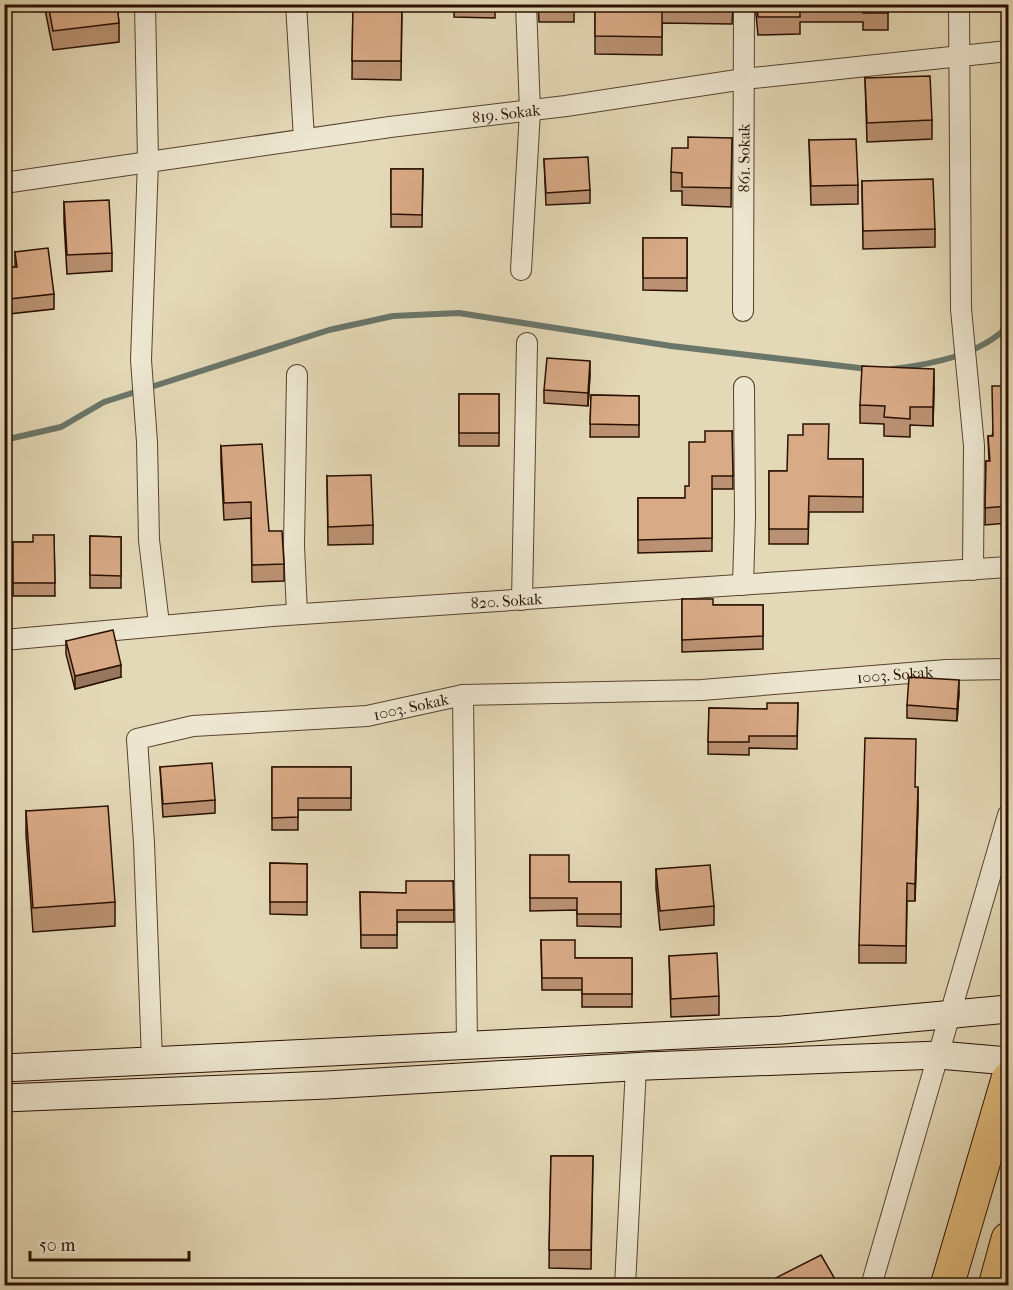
<svg xmlns="http://www.w3.org/2000/svg" width="1013" height="1290" viewBox="0 0 1013 1290" font-family="'IM FELL French Canon',serif">
<rect width="100%" height="100%" fill="#e4d9b7"/>
<filter id="stains"><feTurbulence type="fractalNoise" baseFrequency=".00333" numOctaves="4"/><feColorMatrix values="0 0 0 0 .2 0 0 0 0 .09 0 0 0 0 .02 0 0 0 .5 -.17"/></filter>
<radialGradient id="worn" r=".72"><stop offset=".6" stop-color="#630" stop-opacity="0"/><stop offset="1" stop-color="#630" stop-opacity=".3"/></radialGradient>
<g fill="none" stroke-linecap="round" stroke-linejoin="round">
<g stroke="#6a766a" stroke-width="6">
<path d="M893,369C933,364 980,355 1008,326"/>
<polyline points="4,440 61,427 104,402 329,330 393,316 459,313 671,346 868,369"/>
</g>
<defs>
<g id="street">
<polyline points="145,4 148,161 141,360 147,442 149,540 159,624"/>
<polyline points="296,4 304,139"/>
<polyline points="959,4 961,309 974,446 973,570"/>
<path id="s1" d="M4,183L390,127L566,106L744,79L1008,51"/>
<polyline points="521,270 530,111 526,4"/>
<path id="s2" d="M743,311L744,4"/>
<polyline points="297,375 294,545 297,614"/>
<polyline points="743,585 745,518 744,387"/>
<polyline points="522,600 527,343"/>
<path id="s3" d="M4,640L272,616L1008,567"/>
<polyline points="463,695 467,1047"/>
<path id="s4" d="M152,1060L144,843L137,739L193,726L367,716L463,695L702,690L946,670L1008,669"/>
<polyline points="625,1286 636,1067"/>
<polyline points="871,1286 1008,815"/>
</g>
<g id="secondary">
<polyline points="4,1068 782,1030 1008,1009"/>
<polyline points="4,1098 327,1085 647,1066 939,1055 1008,1061"/>
</g>
<g id="highway">
<polyline points="947,1286 1008,1079"/>
<polyline points="995,1286 1008,1239"/>
</g>
</defs>
<use href="#street" stroke="#58422e" stroke-width="22"/>
<use href="#secondary" stroke="#2a1000" stroke-width="29"/>
<use href="#highway" stroke="#2a1000" stroke-width="35"/>
<use href="#street" stroke="#ede6d0" stroke-width="20"/>
<use href="#secondary" stroke="#ede6d0" stroke-width="27"/>
<use href="#highway" stroke="#e2bc7c" stroke-width="33"/>
</g>
<g fill="#ba9273" stroke="#2a1000" stroke-width="1.5">
<polygon points="44,4 117,4 119,23 119,42 53,50"/>
<polygon points="353,4 402,4 401,80 352,79"/>
<polygon points="454,4 495,4 495,18 454,17"/>
<polygon points="538,4 574,4 574,22 539,22"/>
<polygon points="595,4 733,4 732,24 662,23 662,55 595,54"/>
<polygon points="755,4 888,4 888,30 863,30 863,22 800,22 800,34 758,35"/>
<polygon points="865,78 932,120 932,139 867,142"/>
<polygon points="732,138 731,207 682,205 682,191 671,191 671,172 688,148"/>
<polygon points="809,140 858,185 858,204 811,205"/>
<polygon points="544,159 590,190 590,203 546,205"/>
<polygon points="391,169 423,169 422,227 391,227"/>
<polygon points="862,181 935,229 935,247 863,249"/>
<polygon points="64,202 112,253 112,271 67,274 64,221"/>
<polygon points="643,238 687,238 687,291 643,290"/>
<polygon points="15,252 54,294 54,309 9,314 9,324 4,324 4,267 15,267"/>
<polygon points="590,374 588,406 544,403 544,390"/>
<polygon points="1008,375 1008,523 985,525 986,461 989,461 988,436 992,436"/>
<polygon points="934,388 933,426 910,425 910,437 884,436 884,424 860,423 860,405"/>
<rect x="459" y="394" width="40" height="52"/>
<polygon points="591,395 639,396 639,437 590,437"/>
<polygon points="732,431 733,489 712,489 712,551 638,553 638,498 685,498 705,442"/>
<polygon points="221,446 269,531 284,564 284,581 252,582 251,518 224,520 221,463"/>
<polygon points="829,459 863,459 863,512 809,512 808,544 769,544 769,471 787,471"/>
<polygon points="327,476 373,525 373,544 328,545"/>
<polygon points="54,535 55,596 13,596 13,542 33,542"/>
<polygon points="90,536 121,537 121,588 90,588"/>
<polygon points="682,599 713,605 763,605 763,649 682,652"/>
<polygon points="66,641 121,677 75,689 66,654"/>
<polygon points="959,692 957,721 907,718 907,705"/>
<polygon points="798,703 797,749 749,748 749,755 708,754 709,708 767,709"/>
<polygon points="160,767 215,800 215,813 163,817"/>
<polygon points="272,767 351,767 351,810 298,810 298,830 272,830"/>
<polygon points="916,787 918,805 915,901 907,901 906,963 859,963 859,945"/>
<polygon points="26,811 115,902 115,926 33,932 26,835"/>
<polygon points="530,855 569,882 621,882 621,927 577,926 577,910 530,911"/>
<polygon points="270,863 307,864 307,915 270,914"/>
<polygon points="656,869 714,906 714,925 660,930 656,888"/>
<polygon points="453,881 454,922 397,922 397,948 361,948 360,892 406,893"/>
<polygon points="541,940 575,958 632,958 632,1007 582,1007 582,990 542,990"/>
<polygon points="669,956 719,996 719,1015 671,1017"/>
<polygon points="551,1156 593,1156 591,1269 549,1268"/>
</g>
<g fill="#97775e" stroke="#2a1000" stroke-width="1.5">
<polygon points="590,361 590,374 588,406 588,393"/>
<polygon points="934,369 934,388 933,426 933,407"/>
<polygon points="121,665 121,677 75,689 75,676"/>
<polygon points="959,680 959,692 957,721 957,709"/>
<polygon points="918,787 918,805 915,901 915,884"/>
</g>
<g fill="#d8aa86" stroke="#2a1000" stroke-width="1.5">
<polygon points="48,4 117,4 119,23 53,31"/>
<polygon points="353,4 402,4 401,61 352,61"/>
<polygon points="539,4 574,4 574,7 539,6"/>
<polygon points="595,4 732,4 732,6 662,5 662,37 595,36"/>
<polygon points="757,4 888,4 888,13 863,13 863,5 800,5 800,17 758,17"/>
<polygon points="930,76 932,120 867,123 865,78"/>
<polygon points="688,137 732,138 731,188 682,187 682,173 671,172 672,148 688,148"/>
<polygon points="856,139 858,185 811,186 809,140"/>
<polygon points="588,157 590,190 546,193 544,159"/>
<polygon points="391,169 423,169 422,215 391,214"/>
<polygon points="933,179 935,229 863,231 862,181"/>
<polygon points="109,200 112,253 67,255 64,202"/>
<rect x="643" y="238" width="44" height="40"/>
<polygon points="48,248 54,294 9,299 9,309 4,309 4,267 17,267 15,252"/>
<polygon points="547,358 590,361 588,393 544,390"/>
<polygon points="862,366 934,369 933,407 910,407 910,419 884,417 885,406 860,405"/>
<polygon points="1005,375 1008,375 1008,506 985,508 986,461 990,461 988,436 993,436 992,386 1005,386"/>
<rect x="459" y="394" width="40" height="39"/>
<polygon points="591,395 639,396 639,425 590,424"/>
<polygon points="803,424 829,424 828,459 863,459 863,497 809,496 808,529 769,529 769,471 787,471 788,435 803,435"/>
<polygon points="705,431 732,431 733,476 712,476 712,538 638,540 638,498 685,498 685,486 689,486 689,442 705,442"/>
<polygon points="262,444 269,531 282,531 284,564 252,565 251,502 224,503 221,446"/>
<polygon points="371,475 373,525 328,527 327,476"/>
<polygon points="33,535 54,535 55,583 13,583 13,542 33,542"/>
<polygon points="90,536 121,537 121,576 90,575"/>
<polygon points="682,599 713,599 713,605 763,605 763,636 682,640"/>
<polygon points="113,630 121,665 75,676 66,641"/>
<polygon points="909,677 959,680 957,709 907,705"/>
<polygon points="767,703 798,703 797,736 749,736 749,742 708,742 709,708 767,709"/>
<polygon points="865,738 916,739 915,787 918,787 915,884 907,883 906,946 859,945"/>
<polygon points="212,763 215,800 163,804 160,767"/>
<polygon points="272,767 351,767 351,798 298,798 298,817 272,818"/>
<polygon points="108,806 115,902 33,908 26,811"/>
<polygon points="530,855 569,855 569,882 621,882 621,914 577,914 577,898 530,898"/>
<polygon points="270,863 307,864 307,902 270,902"/>
<polygon points="710,865 714,906 660,911 656,869"/>
<polygon points="406,881 453,881 454,910 397,910 397,935 361,935 360,892 406,893"/>
<polygon points="541,940 575,940 575,958 632,958 632,994 582,994 582,978 542,978"/>
<polygon points="717,953 719,996 671,999 669,956"/>
<polygon points="551,1156 593,1156 591,1250 549,1250"/>
<polygon points="821,1255 839,1286 760,1286"/>
</g>
<g text-anchor="middle" dominant-baseline="central" stroke-width="6" stroke-linejoin="round" paint-order="stroke">
<g font-size="16" fill="#2a1000" stroke="#ede6d0">
<text stroke="none"><textPath href="#s1" startOffset="507">819. Sokak</textPath></text>
<text stroke="none"><textPath href="#s2" startOffset="153">861. Sokak</textPath></text>
<text stroke="none"><textPath href="#s3" startOffset="504">820. Sokak</textPath></text>
<text stroke="none"><textPath href="#s4" startOffset="1084">1003. Sokak</textPath></text>
<text stroke="none"><textPath href="#s4" startOffset="598">1003. Sokak</textPath></text>
</g>
</g>
<rect width="1013" height="1290" fill="none" stroke="#e4d9b7" stroke-width="24"/>
<rect x="6" y="6" width="1001" height="1278" fill="none" stroke="#2a1000" stroke-width="3"/>
<rect x="12" y="12" width="989" height="1266" fill="none" stroke="#2a1000" stroke-width="1.5"/>
<path d="M30 1251v9h159v-9" fill="none" stroke="#2a1000" stroke-width="3"/>
<text x="39" y="1251" font-size="18" fill="#2a1000" stroke="#ede6d0" stroke-width="4.5" paint-order="stroke">50 m</text>
<rect width="100%" height="100%" filter="url(#stains)"/>
<rect width="100%" height="100%" fill="url(#worn)"/>
</svg>
